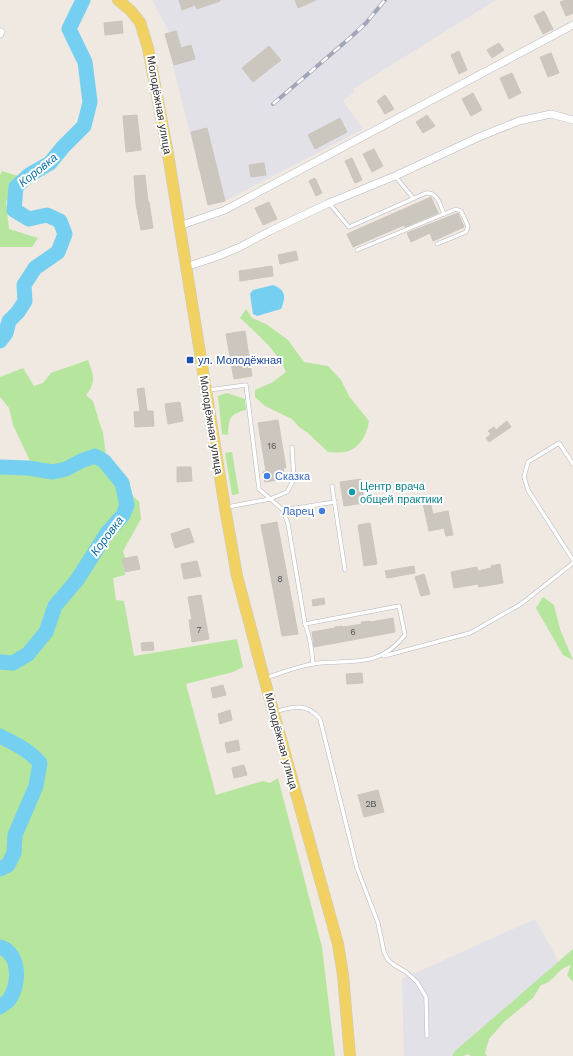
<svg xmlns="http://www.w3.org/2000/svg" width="573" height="1056" viewBox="0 0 573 1056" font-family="'Work Sans',sans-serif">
<rect width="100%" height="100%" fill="#efe9e1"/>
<g fill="#e3e1e8">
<polygon points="152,0 496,0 353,89 355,92 343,101 363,129 225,201 208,205 165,34 169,32"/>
<polygon points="535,919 559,962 451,1056 404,1056 402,979"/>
</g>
<g fill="#b6e59e">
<polygon points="2,171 18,176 6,202 9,229 38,238 32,247 0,247 0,175"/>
<path d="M246,309L252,318L266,324L288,340L304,362L328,366L341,380L349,396L369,421C367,435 359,450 344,452C339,453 333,452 328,452L308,433L299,427L292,419L265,406L255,397V390L273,382L286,372C277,350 257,334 240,318Z"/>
<path d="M88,360C93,374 97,382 86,395L93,401L99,421L103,433L107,463C110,465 115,466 118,469C127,478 129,496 139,501L141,519L123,551L125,558L122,559L125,575L113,578L116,600L124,601L134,656L237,639L243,667L233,672L186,684L216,795L263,781L270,783L278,778L322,947L335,1056H0V473L31,471L30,461L13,425L9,408L0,397V377L23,368L34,386L43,383L51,373Z"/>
<path d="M227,393L245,399L246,410C229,414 229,419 228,435L222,434L218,396Z"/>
<polygon points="232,452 239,494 232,495 225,453"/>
<polygon points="543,597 554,605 560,629 573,660 563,655 536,608"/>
<path d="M573,949V982L567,975L571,965C556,969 555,982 541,985L533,998L504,1022L489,1039L485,1053L487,1056H471L468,1054L464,1056H452L455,1051Z"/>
</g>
<path fill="#75cff0" d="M273,285C286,290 286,297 281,309L257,316L253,314L250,294L253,290Z"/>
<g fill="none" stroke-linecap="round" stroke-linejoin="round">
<g stroke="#75cff0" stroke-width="2.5">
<polyline points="0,325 0,328"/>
<polyline points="0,333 1,334 6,333"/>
</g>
<g stroke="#75cff0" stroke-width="15">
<polyline points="0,341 6,333 9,321 18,312 25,301 24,285 35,268 58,252 65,234 60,221 47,215 29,219 14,210 16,187 29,175 50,163 63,147 84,126 90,102 85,62 69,29 83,0"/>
<polyline points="0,467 28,468 53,472 66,469 81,461 95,456 104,461 122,483 127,505 123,515 107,533 77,580 55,606 46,632 28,654 13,663 0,662"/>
<path d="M0,736C15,744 29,750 40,763L36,786L15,835L14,853L8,865L0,869"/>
<path d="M0,947C21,953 20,987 8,1001C6,1003 2,1005 0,1007"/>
</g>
</g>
<g fill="#cbc7bf" stroke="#cbc5ba">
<polygon points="179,0 220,0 220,1 197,9 195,5 182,10"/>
<polygon points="295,0 316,0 298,8"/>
<polygon points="566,0 573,0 573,13 566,16 560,2"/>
<polygon points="544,11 553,29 543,34 534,16"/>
<polygon points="122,21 123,33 105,35 104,23"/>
<polygon points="176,31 181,48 191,45 195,59 174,65 165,34"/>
<polygon points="499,43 504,50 492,58 487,50"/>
<polygon points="269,46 281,60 253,82 242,68"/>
<polygon points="459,51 467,70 459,74 451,55"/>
<polygon points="551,53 559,73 548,77 540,57"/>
<polygon points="512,73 521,93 509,99 500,78"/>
<polygon points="473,93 482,110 471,116 462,99"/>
<polygon points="385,95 394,109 385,114 377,101"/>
<polygon points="137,115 141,150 126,152 123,116"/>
<polygon points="427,115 435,126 423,133 416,122"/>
<polygon points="340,118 347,132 315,149 308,135"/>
<polygon points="207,128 225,201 208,205 191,132"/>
<polygon points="374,149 383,166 372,172 363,154"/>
<polygon points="352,158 362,180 355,183 345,161"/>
<polygon points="264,163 266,175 251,177 249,165"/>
<polygon points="145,175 148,202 149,202 153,228 141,230 136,204 134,176"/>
<polygon points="315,178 322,193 316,196 309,181"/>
<polygon points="431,197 438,213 405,227 404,225 353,247 347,234"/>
<polygon points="269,202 277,219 263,225 255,208"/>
<polygon points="458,213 464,227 433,241 430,233 411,242 407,233"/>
<polygon points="296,251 298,260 280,264 278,255"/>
<polygon points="272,266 273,276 240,281 239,271"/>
<polygon points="245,331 252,376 234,379 226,334"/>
<polygon points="144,388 147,411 153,411 154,426 135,427 134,412 140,411 137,389"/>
<polygon points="180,402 183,421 168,424 165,404"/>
<polygon points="278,420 286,468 283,468 285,479 265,482 263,472 266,471 258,423"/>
<polygon points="507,421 511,427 489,442 486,438 491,434 488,431 494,427 496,430"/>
<polygon points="177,467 191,467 192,481 177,482"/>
<polygon points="361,479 364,503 344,506 340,482"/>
<polygon points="429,498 433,514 448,511 453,535 446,536 444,528 429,531 422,499"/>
<polygon points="277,522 298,634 282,636 261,525"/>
<polygon points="370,523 377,564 364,566 358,525"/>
<polygon points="189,528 194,542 175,548 171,534"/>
<polygon points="137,556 140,569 125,572 122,559"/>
<polygon points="197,561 201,576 184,579 181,564"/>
<polygon points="500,564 503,583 479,587 478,584 454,588 451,572 477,567 478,571 491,568 491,566"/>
<polygon points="414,566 415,573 387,578 385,571"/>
<polygon points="424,574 430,594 421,596 415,577"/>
<polygon points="201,595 209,639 192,642 189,620 192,620 188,597"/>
<polygon points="324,598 325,604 313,606 312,600"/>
<polygon points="393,618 395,632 314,647 312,632 335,628 335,627 342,626 343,627 362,624 361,622 370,621 371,622"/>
<polygon points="153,642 154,650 142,651 141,643"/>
<polygon points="362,673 363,683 347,684 346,674"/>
<polygon points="223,685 226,695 213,698 211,688"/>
<polygon points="230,710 232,720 220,724 218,714"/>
<polygon points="238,740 240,750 227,753 225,743"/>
<polygon points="244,765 247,775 234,778 232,768"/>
<polygon points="378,790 384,812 364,817 358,795"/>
</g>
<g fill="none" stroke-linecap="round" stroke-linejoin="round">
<defs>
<g id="service">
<polyline points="395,176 413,198"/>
<path d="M329,203L349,227L426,193C438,192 440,205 444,214"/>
<polyline points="357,250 456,209 461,211 468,226 466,232 437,244"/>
<polyline points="208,390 246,385 259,489 283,510"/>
<polyline points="573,464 559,443 528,462 524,477 528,490 573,560"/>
<polyline points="332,486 345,570"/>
<polyline points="227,507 270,499 287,492 294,479 292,447"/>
<polyline points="384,656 470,633 521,604 573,563"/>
<path d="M313,664C312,651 310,636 305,624L288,524L283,510L335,502"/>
<path d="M266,678C283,672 301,665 319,663C355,660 380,667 405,635L399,606L305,624"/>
<path d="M274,712C292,707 307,702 320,719L357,868L378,923L384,952L388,960L394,965L406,972L417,982L426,997L427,1036"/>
</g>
<g id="minor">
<polyline points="0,34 1,32"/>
<polyline points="179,226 225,210 573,25"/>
<polyline points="186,267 216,257 240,247 270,231 329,203 395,176 479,137 519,121 551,114 573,120"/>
</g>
<polyline id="primary" points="118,0 130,10 140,22 148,48 168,154 225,508 237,576 264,678 338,944 343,975 350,1056"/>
</defs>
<use href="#service" stroke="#b4b7c1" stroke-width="4.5"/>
<use href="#minor" stroke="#b4b7c1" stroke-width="8"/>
<use href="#primary" stroke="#c9c9c9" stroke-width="12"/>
<use href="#service" stroke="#fff" stroke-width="3.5"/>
<use href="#minor" stroke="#fff" stroke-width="7"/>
<use href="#primary" stroke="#f2d163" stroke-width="11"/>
<defs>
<polyline id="rail" points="273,104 351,37 366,23 385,0"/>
</defs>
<use href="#rail" stroke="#a3a6b8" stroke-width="4"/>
<use href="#rail" stroke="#fff" stroke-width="2.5" stroke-dasharray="8" stroke-linecap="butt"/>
</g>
<rect fill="#1a4fb4" stroke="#fff" stroke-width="1.5" x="186" y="356" width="8" height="8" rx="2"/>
<g fill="#3f7fe0" stroke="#fff" stroke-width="1.5">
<circle cx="267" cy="476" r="4"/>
<circle cx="322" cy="511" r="4"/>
</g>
<circle fill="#0f9aa8" stroke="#fff" stroke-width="1.5" cx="352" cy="492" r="4"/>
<g text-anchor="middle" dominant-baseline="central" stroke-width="4" stroke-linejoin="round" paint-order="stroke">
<g font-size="9" fill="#555452">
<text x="272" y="446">16</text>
<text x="280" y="579">8</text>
<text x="199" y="630">7</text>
<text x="353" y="632">6</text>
<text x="371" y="804">2В</text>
</g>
<g font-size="11" fill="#2e2e2e" stroke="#fff">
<text transform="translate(159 105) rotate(80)">Молодёжная улица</text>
<text transform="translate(211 425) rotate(81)">Молодёжная улица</text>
<text transform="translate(281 741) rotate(75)">Молодёжная улица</text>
</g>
<g font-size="11" fill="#164399" stroke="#fff" text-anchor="start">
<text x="198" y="360">ул. Молодёжная</text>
</g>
<g font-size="11" fill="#366cbe" stroke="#fff" text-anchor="start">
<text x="275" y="476">Сказка</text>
<text x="314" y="511" text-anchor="end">Ларец</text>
</g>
<g font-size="11" fill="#0d838f" stroke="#fff" text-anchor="start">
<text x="360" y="486">Центр врача<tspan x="360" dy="13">общей практики</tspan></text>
</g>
<g font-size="12" font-style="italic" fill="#0d6fa3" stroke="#fff">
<text transform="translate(38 170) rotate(-39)">Коровка</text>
<text transform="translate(107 536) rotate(-53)">Коровка</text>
</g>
</g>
</svg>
